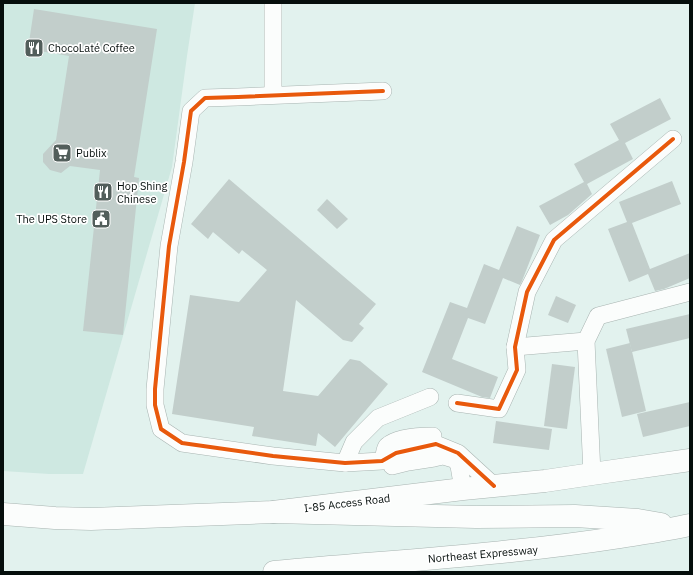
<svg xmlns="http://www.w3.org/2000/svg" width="693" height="575" viewBox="0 0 693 575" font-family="'IBM Plex Sans',sans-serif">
<rect width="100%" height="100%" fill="#e2f2ee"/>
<polygon fill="#cee8e1" points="3,3 195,3 187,56 172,167 83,474 49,474 3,471"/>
<g fill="#c2cecb">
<polygon points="34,9 157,29 134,177 139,178 123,335 83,331 100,170 70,166 61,173 50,170 43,162 43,154 56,140 69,56 28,49"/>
<polygon points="660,98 671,119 625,143 633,159 587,184 592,194 568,215 550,225 539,206 584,182 574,164 619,140 610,124"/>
<polygon points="229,179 376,304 359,324 364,328 352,342 343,340 296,300 283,391 318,396 350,359 360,361 388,384 335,447 318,433 316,446 252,436 254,427 172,414 190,295 239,302 267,270 242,250 239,254 213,232 208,239 191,224"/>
<polygon points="672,181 681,204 632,223 650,269 690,253 690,278 664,289 655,291 648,274 629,282 608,229 627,222 619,202"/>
<polygon points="327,199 348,219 337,229 317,210"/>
<polygon points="517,226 540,235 522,281 520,285 503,278 485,324 468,318 452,359 498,377 490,398 482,397 422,372 450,302 467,308 484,264 499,270"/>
<polygon points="556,296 576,305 568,323 548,315"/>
<polygon points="690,314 690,338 632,352 626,329"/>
<polygon points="630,343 646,411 622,417 606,349"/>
<polygon points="552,364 575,367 567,429 544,426"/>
<polygon points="690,402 690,426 643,437 637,414"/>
<polygon points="496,421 552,429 549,450 493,443"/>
</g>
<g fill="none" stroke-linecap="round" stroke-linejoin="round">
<defs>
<g id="minor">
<polyline points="273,3 273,95"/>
<polyline points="383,91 238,97 205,98 191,111 184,162 169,246 155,389 155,405 161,429 182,443 273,456 345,463 382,461 396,453 436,444 458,453 494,486"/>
<polyline points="515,347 586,341"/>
<polyline points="457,403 499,409 517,370 515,347 527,292 554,240 673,139"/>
<path d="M384,455C385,452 385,448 387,446C397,437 421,436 433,436"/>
<polyline points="345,463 354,442 378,418 430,397"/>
<polyline points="392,466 408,462 434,458 443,456 456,460 459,466 463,489"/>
<polyline points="592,474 586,341 598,316 690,292"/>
</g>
<polyline id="secondary" points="3,514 55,518 91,519 273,512 463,489 545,481 592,474 690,460"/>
<g id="motorway">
<polyline points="273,512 476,517 575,516 638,520 661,524"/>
<path d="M274,572C390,561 506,555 621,537C644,533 667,530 690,525"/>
</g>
</defs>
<use href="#minor" stroke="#a8b4b1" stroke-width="18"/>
<use href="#secondary" stroke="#a8b4b1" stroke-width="23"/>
<use href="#motorway" stroke="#a8b4b1" stroke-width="23"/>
<use href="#minor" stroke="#fbfdfc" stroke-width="17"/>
<use href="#secondary" stroke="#fbfdfc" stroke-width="22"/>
<use href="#motorway" stroke="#fbfdfc" stroke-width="22"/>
<defs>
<g id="cycleway">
<polyline points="383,91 238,97 205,98 191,111 184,162 169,246 155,389 155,405 161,429 182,443 273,456 345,463 382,461 396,453 436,444 458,453 494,486"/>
<polyline points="457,403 499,409 517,370 515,347 527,292 554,240 673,139"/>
</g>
</defs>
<use href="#cycleway" stroke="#fff" stroke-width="6"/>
<use href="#cycleway" stroke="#e8590c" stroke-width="4"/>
</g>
<defs>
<symbol id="restaurant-square" viewBox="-11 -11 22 22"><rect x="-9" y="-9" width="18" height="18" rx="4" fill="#525e5b" stroke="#fff"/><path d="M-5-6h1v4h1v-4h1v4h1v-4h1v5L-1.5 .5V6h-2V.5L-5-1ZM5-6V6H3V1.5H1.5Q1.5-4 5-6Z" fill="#fff"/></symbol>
<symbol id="supermarket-square" viewBox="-11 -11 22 22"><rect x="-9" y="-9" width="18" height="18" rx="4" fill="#525e5b" stroke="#fff"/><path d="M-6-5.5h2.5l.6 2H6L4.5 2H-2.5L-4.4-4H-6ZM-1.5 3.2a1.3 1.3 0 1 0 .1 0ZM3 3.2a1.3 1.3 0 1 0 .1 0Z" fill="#fff"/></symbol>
<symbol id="civic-square" viewBox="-11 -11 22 22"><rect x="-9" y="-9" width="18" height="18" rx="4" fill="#525e5b" stroke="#fff"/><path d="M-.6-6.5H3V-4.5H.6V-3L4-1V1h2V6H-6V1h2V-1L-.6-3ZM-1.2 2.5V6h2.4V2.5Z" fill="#fff"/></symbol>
</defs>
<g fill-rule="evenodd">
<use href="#restaurant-square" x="23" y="37" width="22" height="22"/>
<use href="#supermarket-square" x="51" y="142" width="22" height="22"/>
<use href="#restaurant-square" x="92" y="181" width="22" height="22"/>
<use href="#civic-square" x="90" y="208" width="22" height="22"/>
</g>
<g text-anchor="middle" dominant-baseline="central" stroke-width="3.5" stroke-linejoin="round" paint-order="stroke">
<g font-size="11" fill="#050e0c" stroke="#fff" text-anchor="start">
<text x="48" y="48">ChocoLaté Coffee</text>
<text x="76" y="153">Publix</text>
<text x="117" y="186">Hop Shing<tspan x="117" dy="13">Chinese</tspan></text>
<text x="87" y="219" text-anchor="end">The UPS Store</text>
</g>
<g font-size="11" fill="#050e0c" stroke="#fff">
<text transform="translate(347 503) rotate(-7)">I-85 Access Road</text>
<text transform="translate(483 554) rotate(-5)">Northeast Expressway</text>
</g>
</g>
<rect width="693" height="575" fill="none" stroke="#050e0c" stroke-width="8"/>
</svg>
